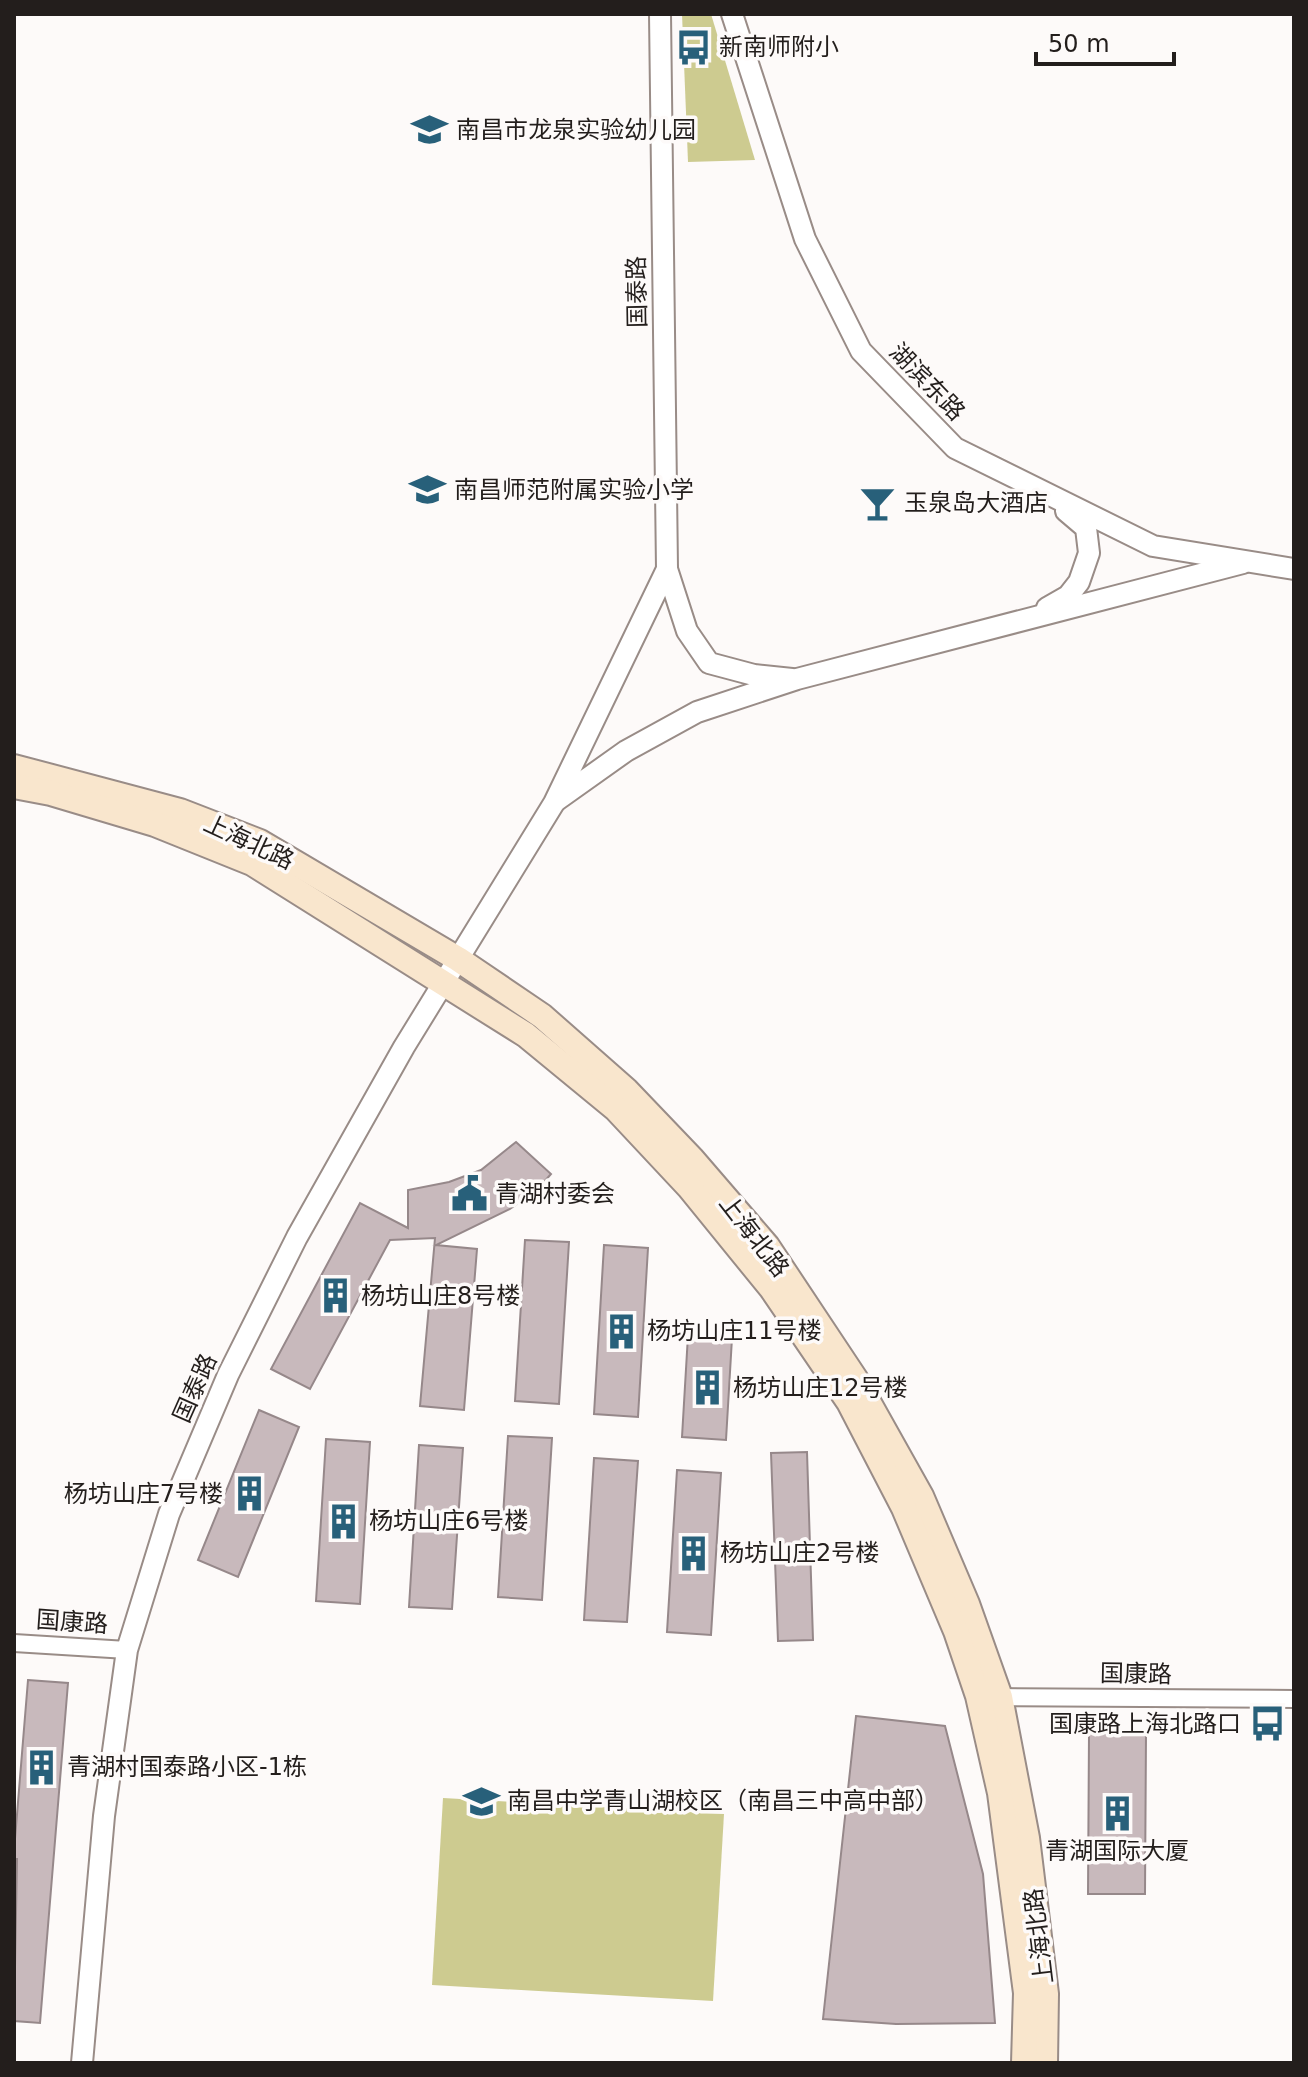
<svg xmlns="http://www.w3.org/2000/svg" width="1308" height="2077" viewBox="0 0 1308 2077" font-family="'DejaVu Sans','Noto Sans SC',sans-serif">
<rect width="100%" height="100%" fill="#fdfaf9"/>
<g fill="#cdcb90">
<polygon points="682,14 711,14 755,160 688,162"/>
<polygon points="443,1798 724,1814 713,2001 432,1985"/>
</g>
<g fill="#c8b9bc" stroke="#96888a" stroke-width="2">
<polygon points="516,1142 551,1174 537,1190 510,1209 436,1245 477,1249 464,1410 420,1406 435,1238 390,1240 310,1389 271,1369 360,1203 408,1228 408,1190 449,1182 481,1170"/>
<polygon points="525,1240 569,1242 559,1404 515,1401"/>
<polygon points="604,1245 648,1248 638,1417 594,1414"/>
<polygon points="688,1335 732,1338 726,1440 682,1437"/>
<polygon points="259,1410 299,1427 238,1577 198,1560"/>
<polygon points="508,1436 552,1438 542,1600 498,1597"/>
<polygon points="326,1439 370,1442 360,1604 316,1601"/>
<polygon points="419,1445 463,1448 452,1609 409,1607"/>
<polygon points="807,1452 813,1640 778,1641 771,1453"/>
<polygon points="594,1458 638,1461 627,1622 584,1620"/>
<polygon points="677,1470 721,1473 711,1635 667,1632"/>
<polygon points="28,1680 68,1683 40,2023 14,2021 17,1859 14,1859 14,1851"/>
<polygon points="856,1716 945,1726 983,1874 995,2023 896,2024 823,2019"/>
<polygon points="1089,1734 1146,1734 1145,1894 1088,1894"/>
</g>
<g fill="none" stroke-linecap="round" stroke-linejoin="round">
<defs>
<g id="minor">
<polyline points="14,1643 127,1650"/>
<polyline points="992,1697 1294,1699"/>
</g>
<g id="tertiary">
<polyline points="732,14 805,239 861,351 955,448 1153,546 1294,569"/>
<polyline points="667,569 687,631 709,663 754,675 792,679"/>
<polyline points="1047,608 1068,596 1079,582 1089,553 1086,528 1066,511"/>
<polyline points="557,800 626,751 697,712 797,679 1243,563"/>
<polyline points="82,2063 104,1816 127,1650 169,1514 228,1375 297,1237 404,1047 554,803 667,569 660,14"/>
</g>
<g id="secondary">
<polyline points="14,767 180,811 260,842 458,959 542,1016 626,1090 692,1159 767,1246 856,1380 921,1496 967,1604 1000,1697 1027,1838 1046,1994 1045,2063"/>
<polyline points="14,786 51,793 155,824 252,863 526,1035 616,1109 689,1187 772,1289 849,1402 904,1508 956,1631 978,1696 1000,1793 1026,1993 1024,2063"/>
</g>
</defs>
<use href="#minor" stroke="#998c87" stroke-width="20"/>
<use href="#tertiary" stroke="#998c87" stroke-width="24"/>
<use href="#secondary" stroke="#998c87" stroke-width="28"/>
<use href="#minor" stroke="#fff" stroke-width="16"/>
<use href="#tertiary" stroke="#fff" stroke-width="20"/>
<use href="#secondary" stroke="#f9e6cd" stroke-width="24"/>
</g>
<defs>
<symbol id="bus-bare" viewBox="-9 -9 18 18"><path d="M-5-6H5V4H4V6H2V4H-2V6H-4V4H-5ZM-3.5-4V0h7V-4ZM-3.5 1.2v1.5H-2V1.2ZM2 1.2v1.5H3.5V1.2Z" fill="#28607a" stroke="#fdfaf9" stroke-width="2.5" paint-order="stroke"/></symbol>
<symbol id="school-bare" viewBox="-9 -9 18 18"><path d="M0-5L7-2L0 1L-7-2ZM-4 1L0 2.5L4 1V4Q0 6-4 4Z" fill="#28607a" stroke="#fdfaf9" stroke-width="2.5" paint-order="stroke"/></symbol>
<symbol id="bar-bare" viewBox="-9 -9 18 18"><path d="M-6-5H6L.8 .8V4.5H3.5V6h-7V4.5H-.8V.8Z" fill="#28607a" stroke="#fdfaf9" stroke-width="2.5" paint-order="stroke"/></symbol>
<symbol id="civic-bare" viewBox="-9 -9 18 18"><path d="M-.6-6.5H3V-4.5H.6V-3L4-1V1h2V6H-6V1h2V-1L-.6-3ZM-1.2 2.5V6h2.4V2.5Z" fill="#28607a" stroke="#fdfaf9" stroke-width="2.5" paint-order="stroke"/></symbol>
<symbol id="building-bare" viewBox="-9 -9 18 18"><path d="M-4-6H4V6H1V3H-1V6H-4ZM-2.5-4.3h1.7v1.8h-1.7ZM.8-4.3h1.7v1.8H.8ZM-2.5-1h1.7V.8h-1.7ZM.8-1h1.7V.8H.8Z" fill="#28607a" stroke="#fdfaf9" stroke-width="2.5" paint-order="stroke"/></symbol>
</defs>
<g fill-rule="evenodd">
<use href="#bus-bare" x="668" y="22" width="51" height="51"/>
<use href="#school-bare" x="404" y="104" width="51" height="51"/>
<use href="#school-bare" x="402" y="464" width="51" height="51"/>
<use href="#bar-bare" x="852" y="478" width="51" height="51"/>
<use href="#civic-bare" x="444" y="1168" width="51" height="51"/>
<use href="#building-bare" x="310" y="1270" width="51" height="51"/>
<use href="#building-bare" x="596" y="1306" width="51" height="51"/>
<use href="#building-bare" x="682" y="1362" width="51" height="51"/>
<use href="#building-bare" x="224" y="1468" width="51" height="51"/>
<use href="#building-bare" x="318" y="1496" width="51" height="51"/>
<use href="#building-bare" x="668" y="1528" width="51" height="51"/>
<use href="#bus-bare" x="1242" y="1698" width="51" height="51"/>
<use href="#building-bare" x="16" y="1742" width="51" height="51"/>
<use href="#school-bare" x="456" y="1776" width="51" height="51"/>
<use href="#building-bare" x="1092" y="1788" width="51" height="51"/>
</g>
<g text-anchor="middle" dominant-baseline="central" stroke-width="7" stroke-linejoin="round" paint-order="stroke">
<g font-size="24" fill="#231e1c" stroke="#fdfaf9" text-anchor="start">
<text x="719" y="47">新南师附小</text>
<text x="456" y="130">南昌市龙泉实验幼儿园</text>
<text x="454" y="490">南昌师范附属实验小学</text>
<text x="904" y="503">玉泉岛大酒店</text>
<text x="495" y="1194">青湖村委会</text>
<text x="361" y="1296">杨坊山庄8号楼</text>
<text x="647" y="1331">杨坊山庄11号楼</text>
<text x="733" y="1388">杨坊山庄12号楼</text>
<text x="223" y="1494" text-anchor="end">杨坊山庄7号楼</text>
<text x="369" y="1521">杨坊山庄6号楼</text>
<text x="720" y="1553">杨坊山庄2号楼</text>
<text x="1241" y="1724" text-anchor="end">国康路上海北路口</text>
<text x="67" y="1767">青湖村国泰路小区-1栋</text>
<text x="507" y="1801">南昌中学青山湖校区（南昌三中高中部）</text>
<text x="1117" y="1851" text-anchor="middle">青湖国际大厦</text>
</g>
<g font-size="24" fill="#231e1c" stroke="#fdfaf9">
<text transform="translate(637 292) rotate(-91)">国泰路</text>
<text transform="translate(927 382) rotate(46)">湖滨东路</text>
<text transform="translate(249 842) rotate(25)">上海北路</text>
<text transform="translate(754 1236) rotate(52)">上海北路</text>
<text transform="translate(195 1388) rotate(-66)">国泰路</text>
<text transform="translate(72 1622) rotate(4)">国康路</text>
<text transform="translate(1136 1674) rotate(1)">国康路</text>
<text transform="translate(1039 1936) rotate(-97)">上海北路</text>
</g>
</g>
<rect width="1308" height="2077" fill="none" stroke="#231e1c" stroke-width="32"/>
<path d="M1036 52v12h138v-12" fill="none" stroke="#231e1c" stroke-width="4"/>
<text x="1048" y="52" font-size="24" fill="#231e1c" stroke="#fdfaf9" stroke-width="6" paint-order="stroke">50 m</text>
</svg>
